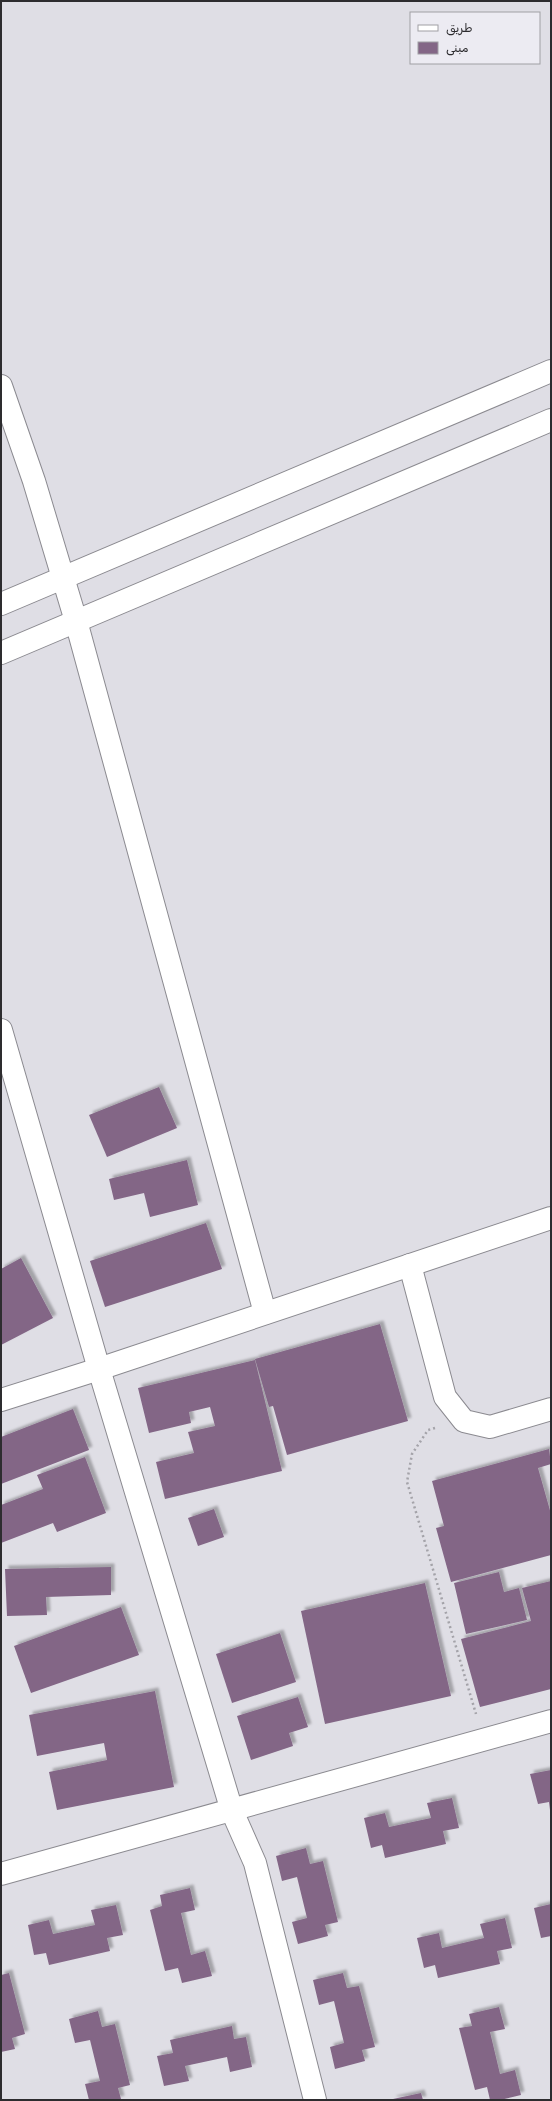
<svg xmlns="http://www.w3.org/2000/svg" width="552" height="2101" viewBox="0 0 552 2101" font-family="Rubik,'Noto Naskh Arabic',sans-serif">
<defs>
<filter id="shadow"><feDropShadow dx="3.5" dy="-3.5" stdDeviation="1" flood-color="#0004"/></filter>
</defs>
<rect width="100%" height="100%" fill="#dfdee5"/>
<g fill="#836686" filter="url(#shadow)">
<polygon points="159,1087 177,1128 107,1157 89,1115"/>
<polygon points="187,1160 198,1205 150,1217 144,1193 114,1200 109,1179"/>
<polygon points="206,1223 222,1269 105,1307 90,1261"/>
<polygon points="21,1258 53,1318 1,1345 1,1269"/>
<polygon points="380,1324 408,1421 287,1455 273,1406 269,1407 255,1359"/>
<polygon points="255,1360 282,1471 165,1499 156,1462 194,1453 188,1432 215,1426 210,1407 189,1412 191,1423 149,1433 138,1388"/>
<polygon points="73,1409 89,1450 1,1484 1,1437"/>
<polygon points="549,1449 551,1464 538,1468 551,1514 551,1555 451,1582 436,1528 444,1526 432,1481"/>
<polygon points="85,1457 106,1513 57,1532 53,1523 1,1543 1,1505 43,1489 37,1475"/>
<polygon points="214,1509 224,1537 198,1546 188,1518"/>
<polygon points="111,1567 111,1595 46,1597 47,1615 7,1616 5,1569"/>
<polygon points="499,1572 504,1592 519,1588 527,1620 466,1634 454,1583"/>
<polygon points="551,1581 551,1689 480,1707 461,1639 531,1621 522,1588"/>
<polygon points="425,1583 451,1696 325,1724 301,1611"/>
<polygon points="121,1607 139,1655 31,1693 14,1646"/>
<polygon points="280,1633 296,1682 232,1703 216,1654"/>
<polygon points="155,1691 174,1787 57,1810 49,1772 107,1760 104,1743 37,1756 29,1715"/>
<polygon points="298,1697 308,1727 289,1733 293,1746 251,1760 237,1716"/>
<polygon points="551,1770 551,1809 550,1810 549,1802 538,1804 530,1774"/>
<polygon points="452,1798 459,1828 443,1831 446,1844 385,1858 382,1845 371,1848 364,1818 385,1813 389,1827 431,1818 427,1803"/>
<polygon points="306,1848 310,1864 323,1861 338,1922 325,1925 328,1936 298,1944 292,1922 307,1918 297,1877 282,1881 276,1856"/>
<polygon points="190,1888 195,1910 181,1913 191,1955 205,1951 212,1976 182,1983 178,1968 165,1971 150,1910 162,1906 160,1895"/>
<polygon points="551,1904 551,1936 541,1938 534,1908"/>
<polygon points="116,1905 123,1935 107,1938 110,1951 49,1965 46,1953 34,1955 28,1925 49,1920 53,1934 95,1925 91,1910"/>
<polygon points="505,1918 512,1948 497,1951 500,1964 438,1978 435,1965 424,1968 417,1938 439,1933 442,1948 484,1938 480,1924"/>
<polygon points="9,1973 25,2034 12,2038 15,2049 1,2052 1,1975"/>
<polygon points="343,1973 347,1988 359,1986 375,2047 362,2050 365,2061 335,2069 330,2047 344,2043 334,2001 319,2005 313,1980"/>
<polygon points="499,2007 505,2029 490,2032 500,2074 515,2070 521,2095 500,2100 490,2100 487,2087 475,2090 459,2028 472,2026 469,2014"/>
<polygon points="98,2011 102,2027 115,2024 130,2085 118,2088 121,2099 117,2100 89,2100 85,2084 100,2081 90,2040 75,2043 69,2019"/>
<polygon points="232,2026 234,2039 246,2037 252,2067 230,2072 227,2057 185,2066 189,2081 164,2086 157,2056 173,2053 170,2040"/>
<polygon points="421,2093 423,2100 393,2100 393,2099"/>
</g>
<g fill="none" stroke-linecap="round" stroke-linejoin="round">
<defs>
<g id="street">
<polyline points="1,386 34,481 76,621 265,1313"/>
<polyline points="1,604 551,371"/>
<polyline points="1,653 551,420"/>
<polyline points="1,1030 99,1369 232,1811 255,1863 315,2100"/>
<polyline points="410,1265 445,1397 464,1421 490,1427 551,1409"/>
<polyline points="1,1400 99,1369 551,1218"/>
<polyline points="1,1874 551,1721"/>
</g>
</defs>
<use href="#street" stroke="#8b8a90" stroke-width="24"/>
<polyline stroke="#a4a3a9" stroke-width="2.5" stroke-dasharray="2 3" stroke-linecap="butt" points="435,1428 428,1430 412,1454 407,1482 476,1714"/>
<use href="#street" stroke="#fff" stroke-width="22"/>
</g>
<rect width="552" height="2101" fill="none" stroke="#2d2c2f" stroke-width="4"/>
<rect x="410" y="12" width="130" height="52" fill="#ecebf2" stroke="#a09fa4"/>
<rect x="418" y="25" width="20" height="6" fill="#ffffff" stroke="#a09fa4"/>
<text x="446" y="32" font-size="12" fill="#2d2c2f">طريق</text>
<rect x="418" y="42" width="20" height="12" fill="#836686" stroke="#a09fa4"/>
<text x="446" y="52" font-size="12" fill="#2d2c2f">مبنى</text>
</svg>
